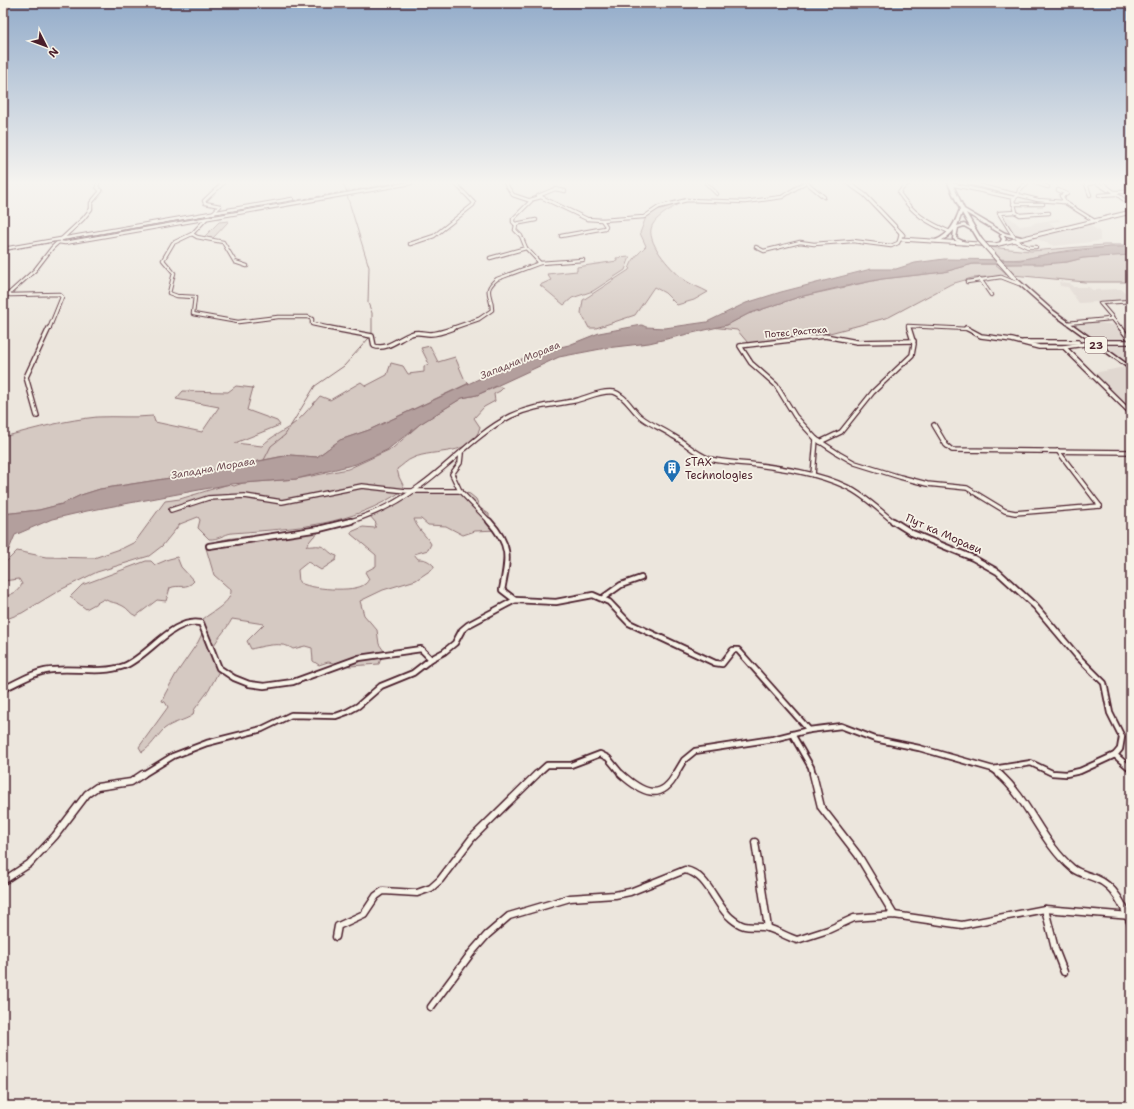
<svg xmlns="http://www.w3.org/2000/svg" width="1134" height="1109" viewBox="0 0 1134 1109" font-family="'Shantell Sans',sans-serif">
<rect width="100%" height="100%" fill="#ece6dd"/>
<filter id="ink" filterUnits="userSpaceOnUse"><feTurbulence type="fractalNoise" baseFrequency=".025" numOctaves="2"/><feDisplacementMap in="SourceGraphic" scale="8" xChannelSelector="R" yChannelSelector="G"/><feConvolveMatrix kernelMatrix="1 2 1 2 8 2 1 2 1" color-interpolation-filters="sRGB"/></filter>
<g filter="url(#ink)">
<g fill="#e0d7d0">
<polygon points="1008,216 1020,226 1035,224 1033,223 1058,219 1060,221 1049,222 1057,228 1014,237 1001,217"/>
<polygon points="1087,223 1100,232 1100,241 1054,246 1030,236"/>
<polygon points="1059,282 1070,283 1073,287 1088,287 1093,290 1121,289 1131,297 1131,300 1079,303 1068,287 1060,286"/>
<polygon points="1089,321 1120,326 1127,335 1131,334 1131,367 1075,327 1070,322"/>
<polygon points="1125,367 1131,371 1131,403 1124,403 1094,373"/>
</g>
<g fill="#d5c9c2" stroke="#907476">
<path d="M678,204C670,210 653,218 651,229C648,245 673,272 686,281C692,285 701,288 708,292L694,300L677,305L665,293L654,287L635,315L596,328H589L581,313L583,300L629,270C631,260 639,253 646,246L640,233L646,217L657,210Z"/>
<polygon points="229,221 213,238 204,237 219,222"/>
<path d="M1104,245H1131V247C1106,247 1078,248 1053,253C1030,258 1022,261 998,259L988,247L1031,251Z"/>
<polygon points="1116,255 1131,255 1131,282 1085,282 1013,275 1003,264 1067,262 1083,258"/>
<polygon points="630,257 625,270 593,291 572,298 564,305 540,285 551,280 547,274 577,271 577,267 617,261 616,258"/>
<polygon points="973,264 995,264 1006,273 1002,276 972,278 951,284 889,317 860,325 826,334 748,343 737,330 711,327 727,325 748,314 799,297 882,279 944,272"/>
<path d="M430,346L438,362L455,357L464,378L469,383L369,430L340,440L317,457L289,455L183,476L100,489L81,495L62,504L39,510L3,514V438L7,436C36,428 67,420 97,417C116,416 134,418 153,416L155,422L202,432L219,407L176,399L183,391L228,392L236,386L253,388L247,410L277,421L280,425L235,443L262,446C271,436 285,431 296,422C304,415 312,405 320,396L330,400L361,382L366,386L387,375L391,363L403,366L408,374L424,372V366L429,364L421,348Z"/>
<path d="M498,386L503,388L500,391L494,394L495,401L484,407L474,418L480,427C472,458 435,448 413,458C407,460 402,466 397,469L399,477L405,489C350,527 296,528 232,533C224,534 218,540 209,539L198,528L200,520L198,517L180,524L162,546L149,556L97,572L60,590L22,613L4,620L3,624V596C11,596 19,591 22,584L19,579L3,581V565L17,551L46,557L94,558L123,548L135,542L165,501L180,499L229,484L234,486L243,483L296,479L348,469L393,448L420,424L462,398L477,395Z"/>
<path d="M435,489H453L470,494L476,499L480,508L489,514V519L497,530L475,531L463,535L446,526L428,525L421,519H414C417,529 426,535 431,544L428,550L414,554L418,559C426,559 429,561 434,566V568L416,580L383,590L360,601L364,615L377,630L379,644L384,651L379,664L350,666L328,662L319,665L313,661L312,648L305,646L293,649C282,641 264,646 251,649L247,641L264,624L232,619C226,631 215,639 211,653L221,667L209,690L194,710L193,715C184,721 173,722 164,729C156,737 152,746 142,752L139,747L168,707L165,702L162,701L165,694L176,674L198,642L202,634L203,619C212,612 232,602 231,590L214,575L206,548C219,536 243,538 259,536C281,535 302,531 324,528L313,537L306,546C310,547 316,545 320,546C327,547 329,554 337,556L336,560L321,570L308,562L298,570L299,582C308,589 355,593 365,584C367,583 368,580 369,579L365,572L376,566V555L351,534V532L363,527L375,528L376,523L369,515L409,491Z"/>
<path d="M177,557L181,567L194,581C187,590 178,584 170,588L166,601L157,600L136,616C130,614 128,608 123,606C117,602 110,603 104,599L86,609L70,597L82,585L146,561H151L155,565L169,559Z"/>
</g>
<polygon fill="#b39f9d" stroke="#896c6f" points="1110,247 1131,247 1131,255 1083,258 1067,262 1045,264 973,264 944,272 882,279 837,288 799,297 748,314 727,325 649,343 606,348 559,357 477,395 462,398 420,424 387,450 356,464 296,479 231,484 87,511 52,519 15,535 3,564 3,514 39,510 62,504 81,495 100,489 183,476 290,455 317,457 340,440 369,430 524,358 552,349 569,345 599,333 642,325 646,327 665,328 707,322 746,303 781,292 871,269 896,269 915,263 944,259 1020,260 1053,253"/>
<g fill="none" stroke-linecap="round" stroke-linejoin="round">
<g stroke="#896c6f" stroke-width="1">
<polyline points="343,183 346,191"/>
<polyline points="346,192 369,267 368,303 372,313 372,335"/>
<polyline points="264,460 271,446 285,435 315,386 344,366 369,338"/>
</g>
<defs>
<g id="minor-far3">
<polyline points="706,183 717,194"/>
<polyline points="807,183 824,197"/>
<path d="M911,183L905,185L899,193C912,213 928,223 950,232"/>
<polyline points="969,183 1018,195"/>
<polyline points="1027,183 1019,190 1018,195 1038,200 1064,202 1093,220"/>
<polyline points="1036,183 1048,187"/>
<polyline points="1097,183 1108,190"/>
<polyline points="1102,183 1131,205"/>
<polyline points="950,184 1014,198"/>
<polyline points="1058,190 1067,194 1061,196 1064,200 1062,202"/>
<polyline points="1114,192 1131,192"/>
<polyline points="1090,195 1086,184 1094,183"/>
<polyline points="1099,195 1116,194"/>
<polyline points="538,196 555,189 565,191"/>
<polyline points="530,200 541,197 587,219 602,220 644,217 659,207 687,200 745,202 782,197 804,183"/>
<polyline points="1013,204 1043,204"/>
<polyline points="1015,212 1020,215 1049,213"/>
<polyline points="213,213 220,206 205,203 204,201 223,183"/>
<polyline points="206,219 192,234 173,243 163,260 174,273 169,293 177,296 195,297 193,314 238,322 278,317 308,317 312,319 312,324 335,329"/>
<polyline points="515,224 536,220"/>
<polyline points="192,234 197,237 223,242 235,262 247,266"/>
<polyline points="561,236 605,228 606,226 602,220"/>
<polyline points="1014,237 999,213 1016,212 1013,200 1018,195"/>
<polyline points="1013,240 1028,247 1036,247"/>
<polyline points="58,242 65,243 411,183"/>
<polyline points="410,244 434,236 473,205 474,203 455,183"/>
<polyline points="756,247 764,251 800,242 814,244 853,241 891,246 898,243 900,239"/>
<polyline points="3,249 292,199"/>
<polyline points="490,258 526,248"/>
<polyline points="540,263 583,260"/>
<polyline points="980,279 991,295"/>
<polyline points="967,282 1001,277 1019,284"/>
<polyline points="10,295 59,294 62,297 49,329"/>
<polyline points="3,299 35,270 52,248 83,219 91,209 91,203 101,191 97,187 98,183"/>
<polyline points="1112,318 1121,329"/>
<polyline points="1067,323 1110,319 1112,317 1100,303 1131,301"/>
<path d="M450,329L479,319L492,310C492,295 482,291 497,279L540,263L526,248L521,236L515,230L516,225L513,222V219L531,201L513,195L505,183"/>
<polyline points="909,329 908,326 968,329"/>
</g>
<g id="minor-far2">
<path d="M329,328L372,336L374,346C387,351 399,338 411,334C418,331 423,334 430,334C438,334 446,331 454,328"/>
<polyline points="966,328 981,336 1012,340 1039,347 1064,347 1098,342 1131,342"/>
<polyline points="1121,328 1131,341"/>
<polyline points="914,341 857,342 825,336 740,346 751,363 776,385 795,416 804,426 816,439 839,454 855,463 900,477 927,484 967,488 1005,511 1015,513 1100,506"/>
<polyline points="1023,342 1078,342"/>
<polyline points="1064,347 1131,413"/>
<polyline points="37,416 26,377 49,328"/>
<polyline points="934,425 946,445 952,450 1131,452"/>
<polyline points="820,442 841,432 873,392 912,355 914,344 909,328"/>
<polyline points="1058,451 1100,506"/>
<polyline points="461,454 460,463 452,474 460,491 490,522"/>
<polyline points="813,475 816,439"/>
<polyline points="171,510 208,498 245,496 282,502 362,486 406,491 461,491"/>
<path d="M348,522C374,514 398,503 420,486C451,464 477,433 511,416C532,406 552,405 574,401C587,398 601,390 614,392C625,395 632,410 641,417C651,425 663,429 673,436C686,443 695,454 710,459C723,462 736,463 750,464C782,468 818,473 847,487C864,495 879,510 894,522"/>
</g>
<g id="minor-far1">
<path d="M489,521C512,546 508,559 502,590L515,600"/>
<polyline points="893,521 912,533 973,558 998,572 1035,606 1078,657 1104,683 1110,713 1122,737 1120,749 1115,755 1080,771 1066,774 1052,773 1031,763 993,769"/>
<polyline points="209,546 319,529 351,521"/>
<polyline points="604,597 621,585 641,578"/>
<path d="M3,689C17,683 30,674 45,671C70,666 99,675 124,666C148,657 173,617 201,623L219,668L234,678L249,684L264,686L293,682L359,658L421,649L431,659"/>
<polyline points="792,734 811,767 813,775"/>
<polyline points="1115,755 1131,769"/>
<polyline points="142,775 173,756 207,743 262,729 291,715 336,716 347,712 358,706 381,686 413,673 431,659 444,652 455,643 462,630 468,625 515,600 556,602 593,595 609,602 629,623 715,663 722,664 733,650 738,650 809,730"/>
<polyline points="536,775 547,765 571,765 600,754 608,758 622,775"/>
<polyline points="675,775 684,760 695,751 773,739 809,730 841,726 875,739 919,748 993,769 1001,775"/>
</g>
<g id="minor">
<path d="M621,774C641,792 661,803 676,774"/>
<polyline points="813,774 821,807 858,855 894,915"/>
<path d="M999,774C1029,800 1042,843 1072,868C1079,874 1089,875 1097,879C1115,886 1124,907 1131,924"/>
<polyline points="755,842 768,928"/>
<polyline points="3,881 29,864 55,836 87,794 97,787 131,782 143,774"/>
<polyline points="1045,909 1055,949 1064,972"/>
<polyline points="336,937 338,926 364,914 376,896 383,891 417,893 431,888 440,880 472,838 537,774"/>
<path d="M431,1007L472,952L487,935L509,916L570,898L615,895L630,892L685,870C708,874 715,905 731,918C747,932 753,924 768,928C778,931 787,937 797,940L828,930L854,918L894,915L962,925L1045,909L1131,916"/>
</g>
<g id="tertiary">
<polyline points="848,183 865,195 903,235"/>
<polyline points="901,233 900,239 995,245 1131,212"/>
</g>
<g id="primary">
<path d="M948,183H952L964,209L1005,233L1021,237V239L1003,235L966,213L982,240L981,241H979L973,231L964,226L958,228L956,238L965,242V244H963L953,239L954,230C949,236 943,241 936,242V240C950,234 955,223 960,209ZM962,213L970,227L964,224L957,226Z"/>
<polygon points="1001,235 1003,235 1006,239 1003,244 1002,244 1000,243 1002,239 1000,236"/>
<polygon points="1013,277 1015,277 1051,309 1131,367 1131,370 1049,311 1013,279"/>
</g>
</defs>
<use href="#minor-far3" stroke="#4a1f2b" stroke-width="4.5"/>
<use href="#minor-far2" stroke="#4a1f2b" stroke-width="6"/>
<use href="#minor-far1" stroke="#4a1f2b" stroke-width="8"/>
<use href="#minor" stroke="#4a1f2b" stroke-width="9"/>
<use href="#tertiary" stroke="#4a1f2b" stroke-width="5"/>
<use href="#primary" stroke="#4a1f2b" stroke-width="3"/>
<use href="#minor-far3" stroke="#f7f3e8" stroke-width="2.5"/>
<use href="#minor-far2" stroke="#f7f3e8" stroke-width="3.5"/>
<use href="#minor-far1" stroke="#f7f3e8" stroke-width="4.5"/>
<use href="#minor" stroke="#f7f3e8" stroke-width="6"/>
<use href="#tertiary" stroke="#f7f3e8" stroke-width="3"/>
<use href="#primary" fill="#f7f3e8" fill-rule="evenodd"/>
<polyline stroke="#4a1f2b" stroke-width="1" stroke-dasharray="4 2" stroke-linecap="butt" points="3,251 396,183"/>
<defs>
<polyline id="primary-bridge" points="980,240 1014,278"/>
</defs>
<use href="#primary-bridge" stroke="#4a1f2b" stroke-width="6" stroke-linecap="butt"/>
<use href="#primary-bridge" stroke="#f7f3e8" stroke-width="4"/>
</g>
</g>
<linearGradient id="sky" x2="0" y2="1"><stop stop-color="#93acca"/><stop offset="0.54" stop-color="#f6f4f0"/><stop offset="1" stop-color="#f6f4f0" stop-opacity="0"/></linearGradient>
<rect width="1134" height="338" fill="url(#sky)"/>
<defs>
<symbol id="building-pin" viewBox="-11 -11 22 30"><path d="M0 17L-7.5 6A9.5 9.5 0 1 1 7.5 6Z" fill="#1f6fb2" stroke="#f7f3e8"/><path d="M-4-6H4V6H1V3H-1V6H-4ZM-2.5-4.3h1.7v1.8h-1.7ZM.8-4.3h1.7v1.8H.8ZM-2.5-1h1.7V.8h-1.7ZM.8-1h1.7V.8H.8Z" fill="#fff"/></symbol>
</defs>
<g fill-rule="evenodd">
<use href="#building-pin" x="662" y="458" width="20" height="27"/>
</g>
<g text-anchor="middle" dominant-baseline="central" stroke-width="3.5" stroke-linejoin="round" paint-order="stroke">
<g font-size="9" fill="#4a1f2b" stroke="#f7f3e8">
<text transform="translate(796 332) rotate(-5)">Потес Растока</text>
</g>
<rect fill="#f7f3e8" stroke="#7e5f64" stroke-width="1" x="1085" y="337" width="22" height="16" rx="3"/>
<g font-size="10" font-weight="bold" fill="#4a1f2b">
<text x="1096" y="345">23</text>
</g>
<g font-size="10" font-style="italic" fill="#6f4c53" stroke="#f7f3e8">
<text transform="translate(520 360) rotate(-22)">Западна Морава</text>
<text transform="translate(213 468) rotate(-10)">Западна Морава</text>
</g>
<g font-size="11" fill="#4a1f2b" stroke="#f7f3e8" text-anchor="start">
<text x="685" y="462">STAX<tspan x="685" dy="13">Technologies</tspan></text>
</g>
<g font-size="11" fill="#4a1f2b" stroke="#f7f3e8">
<text transform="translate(944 534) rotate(24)">Пут ка Морави</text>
</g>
</g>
<rect width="1134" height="1109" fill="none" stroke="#f7f3e8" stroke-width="16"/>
<rect x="8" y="8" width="1118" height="1093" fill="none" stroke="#4a1f2b" stroke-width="1.5" filter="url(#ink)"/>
<g transform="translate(46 46) rotate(132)" stroke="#f7f3e8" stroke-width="3" paint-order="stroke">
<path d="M0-3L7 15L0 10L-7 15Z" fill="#4a1f2b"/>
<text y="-6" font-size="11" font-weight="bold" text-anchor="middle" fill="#4a1f2b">N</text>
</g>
</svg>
